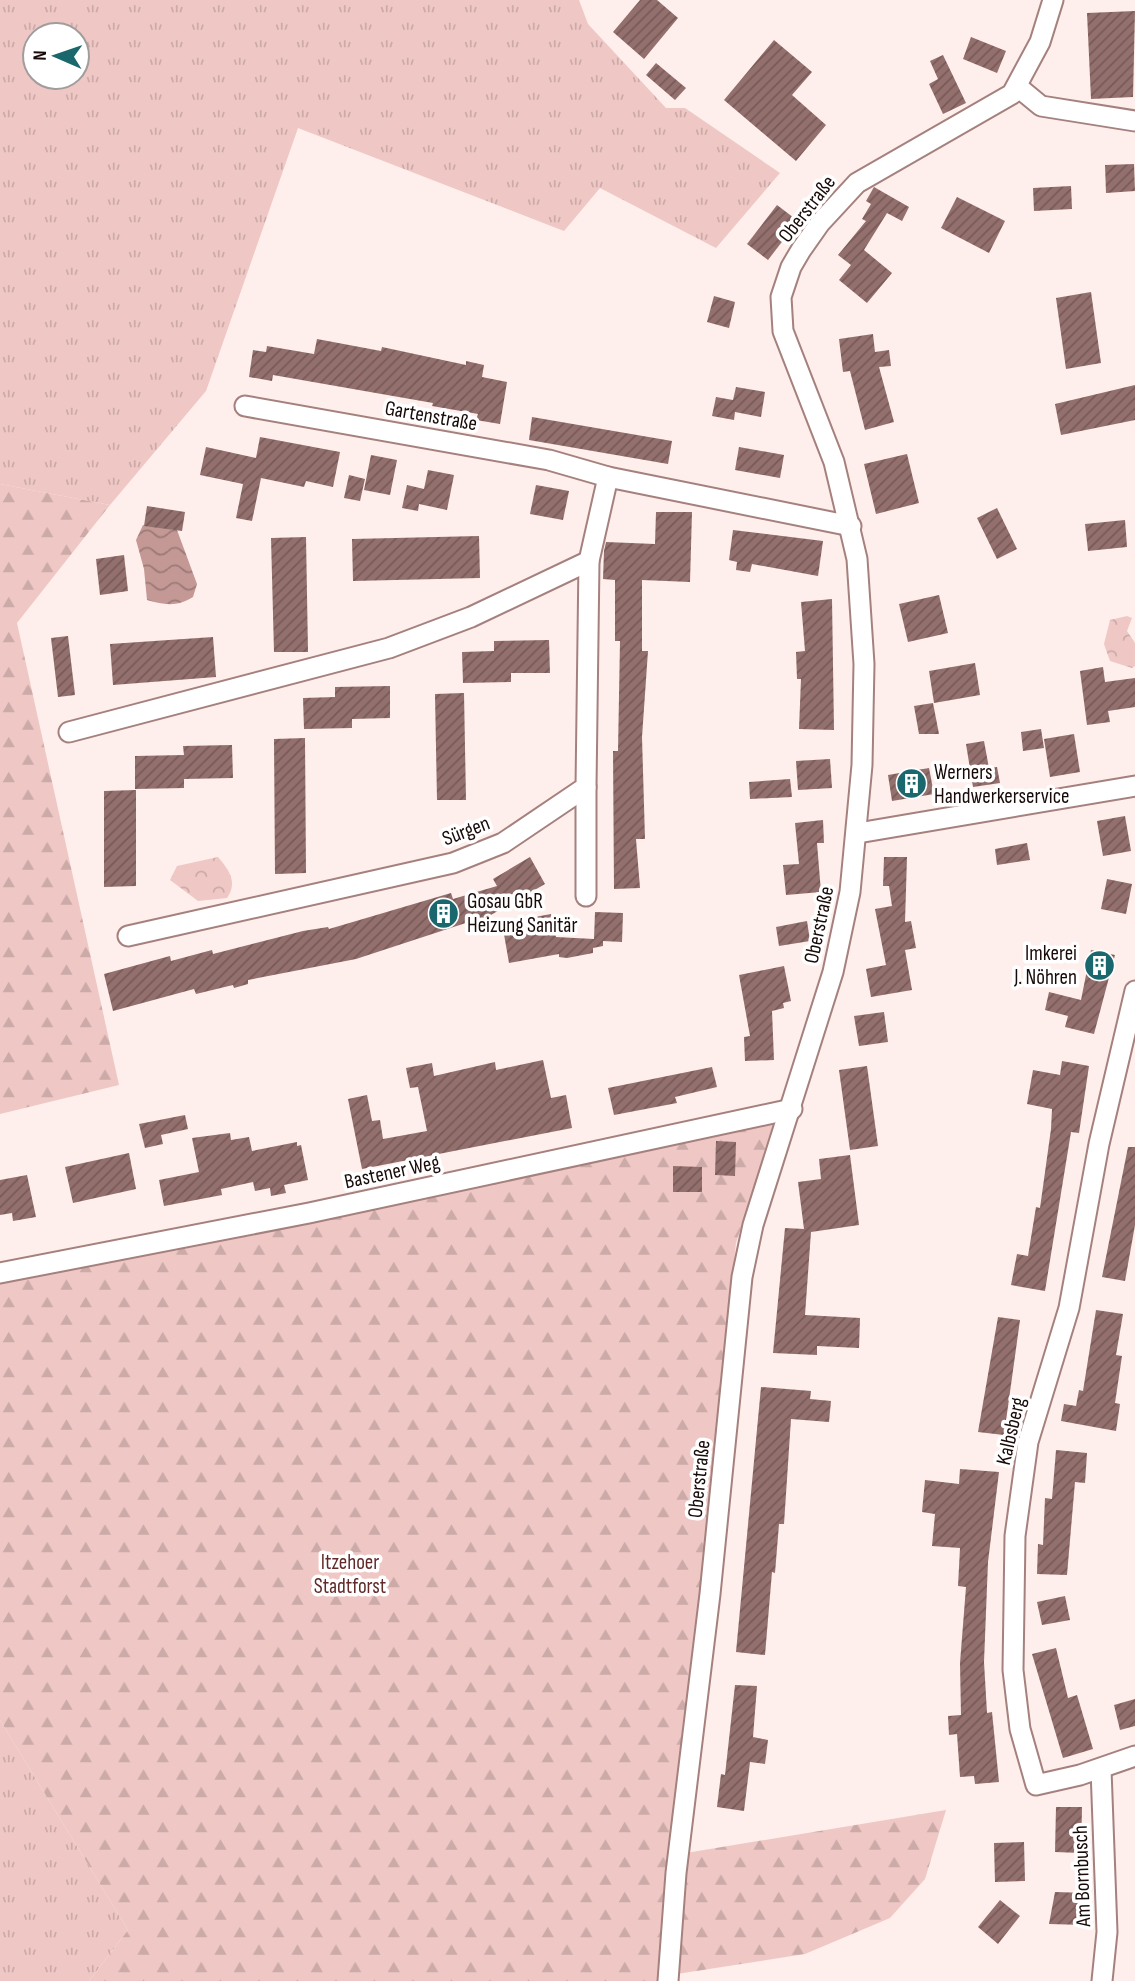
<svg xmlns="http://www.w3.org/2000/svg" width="1135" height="1981" viewBox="0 0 1135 1981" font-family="'Sofia Sans Condensed',sans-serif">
<defs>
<pattern id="grass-tufts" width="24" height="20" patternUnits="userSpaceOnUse" patternTransform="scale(1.75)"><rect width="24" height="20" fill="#efc8c5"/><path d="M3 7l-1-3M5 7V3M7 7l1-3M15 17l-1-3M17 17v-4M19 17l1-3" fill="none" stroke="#ccaaa8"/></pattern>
<pattern id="forest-firs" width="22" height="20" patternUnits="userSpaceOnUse" patternTransform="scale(1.75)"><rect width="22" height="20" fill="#efc8c5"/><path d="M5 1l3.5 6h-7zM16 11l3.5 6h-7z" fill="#ccaaa8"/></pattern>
<pattern id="park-crowns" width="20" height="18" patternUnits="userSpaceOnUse" patternTransform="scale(1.75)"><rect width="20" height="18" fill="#efc8c5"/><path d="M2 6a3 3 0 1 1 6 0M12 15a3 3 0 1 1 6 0" fill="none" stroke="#ccaaa8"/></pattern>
<pattern id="water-waves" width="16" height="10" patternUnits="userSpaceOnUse" patternTransform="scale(1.75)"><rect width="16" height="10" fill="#c39895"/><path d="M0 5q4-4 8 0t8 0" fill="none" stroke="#9d7a78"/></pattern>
<pattern id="building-hatch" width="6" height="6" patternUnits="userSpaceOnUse" patternTransform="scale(1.75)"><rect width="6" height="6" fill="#93706d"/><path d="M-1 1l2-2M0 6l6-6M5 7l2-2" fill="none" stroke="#775a58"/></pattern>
</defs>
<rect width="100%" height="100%" fill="#feeeec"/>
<g fill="url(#grass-tufts)" fill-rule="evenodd">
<path d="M0,0H579L588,24L666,108H685L780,173L716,248L600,188L564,231L298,128L206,391L110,505L0,484ZM35,35H77V77H35Z"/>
<polygon points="0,1720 128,1930 89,1981 0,1981"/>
</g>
<g fill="url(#forest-firs)">
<polygon points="0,484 110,505 17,623 119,1085 0,1114"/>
<polygon points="778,1114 736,1243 674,1855 946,1810 925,1879 890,1918 805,1954 664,1976 664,1981 89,1981 128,1930 0,1720 0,1284"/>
</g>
<g fill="url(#park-crowns)">
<polygon points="1127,616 1132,618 1127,631 1135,643 1135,666 1132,668 1110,661 1104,644 1110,620"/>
<path d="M218,857C229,870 238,882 227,898L198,901L170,880L177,866Z"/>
</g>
<path fill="url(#water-waves)" d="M143,525L177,530L197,584L193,597C177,607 165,605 147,600L144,569L136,540Z"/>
<g fill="url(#building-hatch)">
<polygon points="640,0 657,0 678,18 644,59 613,32"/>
<polygon points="1135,11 1133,97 1091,99 1087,13"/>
<polygon points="971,37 1006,51 997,73 963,59"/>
<polygon points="774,40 812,72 792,95 826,125 796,161 724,100"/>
<polygon points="943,55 966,103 943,114 929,84 938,79 930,61"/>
<polygon points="656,63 686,88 675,100 646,75"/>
<polygon points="1134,164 1135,191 1106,193 1105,165"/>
<polygon points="1071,186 1072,209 1034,211 1033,188"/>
<polygon points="874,187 909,207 902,221 887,213 864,250 892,273 867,303 839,280 851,265 838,255 866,221 862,219 871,204 866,201"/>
<polygon points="957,197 1005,221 989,253 941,228"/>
<polygon points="777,205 798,221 768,260 747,244"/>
<polygon points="1091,292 1101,363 1066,369 1056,298"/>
<polygon points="714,296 735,302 729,328 707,322"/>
<polygon points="873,334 875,352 889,350 891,366 879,367 894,422 865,430 850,371 843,372 839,339"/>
<polygon points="317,339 381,351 382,347 466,365 466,361 484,365 482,377 507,382 500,424 476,420 478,414 432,406 433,403 273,375 272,381 249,377 253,350 266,352 267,346 314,354"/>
<polygon points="1135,385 1135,420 1061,435 1055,404"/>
<polygon points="736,387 765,392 761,417 735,412 734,420 712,416 716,397 733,400"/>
<polygon points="532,417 672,441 668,464 529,440"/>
<polygon points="260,437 340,452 333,487 306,481 304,487 261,478 252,521 236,518 243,484 200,475 206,447 256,458"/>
<polygon points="739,447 784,455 780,478 735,470"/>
<polygon points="907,454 919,503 876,514 864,464"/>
<polygon points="371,455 397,460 390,495 364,490"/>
<polygon points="428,470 454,475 447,510 419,504 418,511 402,508 407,485 424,489"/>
<polygon points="349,475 365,479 360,501 344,498"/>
<polygon points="536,485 569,491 563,520 530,514"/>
<polygon points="147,506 185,512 182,531 144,526"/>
<polygon points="997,508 1017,549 997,559 977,518"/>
<polygon points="656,512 692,512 690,582 642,580 642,651 648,651 642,737 645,839 636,839 640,888 614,889 613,751 618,751 620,641 615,641 615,580 603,579 604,551 606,542 655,544"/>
<polygon points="1125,520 1127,547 1088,551 1085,524"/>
<polygon points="733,530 823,541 818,576 752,564 750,572 736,570 737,562 729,560"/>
<polygon points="479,536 480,578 353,581 352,539"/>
<polygon points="306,537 308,652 274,652 271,538"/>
<polygon points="124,555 128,591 100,595 96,559"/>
<polygon points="939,595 948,633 908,642 899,604"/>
<polygon points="832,599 834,730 799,729 801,679 797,679 796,652 805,651 801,602"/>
<polygon points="68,636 75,695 58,697 51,638"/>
<polygon points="213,637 216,677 113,685 110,644"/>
<polygon points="549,640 550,673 511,673 511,682 463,683 462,652 494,651 494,641"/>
<polygon points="975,663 980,695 934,703 929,671"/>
<polygon points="1103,667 1105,682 1135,678 1135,707 1108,711 1110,722 1087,725 1080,671"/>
<polygon points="390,686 390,718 352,719 352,728 304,729 303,698 335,697 335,687"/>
<polygon points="464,693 466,800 437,800 435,694"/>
<polygon points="933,703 939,734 919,734 914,706"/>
<polygon points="1041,729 1044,748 1023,751 1021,732"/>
<polygon points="1074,734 1080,772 1050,777 1044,739"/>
<polygon points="305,738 306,873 275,874 274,739"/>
<polygon points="984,741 989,768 997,767 1000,783 973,787 966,744"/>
<polygon points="232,745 233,778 184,779 184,788 135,789 135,756 184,755 183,746"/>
<polygon points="830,759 832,788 798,790 796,761"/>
<polygon points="929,768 934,794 892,801 888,775"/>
<polygon points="790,779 792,797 750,799 749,782"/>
<polygon points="136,790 136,886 104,887 104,791"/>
<polygon points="1125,816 1131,851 1103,856 1097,821"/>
<polygon points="823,820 824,843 817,843 821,892 786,895 783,865 799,864 795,823"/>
<polygon points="1027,843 1030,860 997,865 995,849"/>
<polygon points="530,857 545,884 482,920 481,918 356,959 248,980 248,984 234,988 233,985 196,994 194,989 113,1011 104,974 170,956 171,961 212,950 213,954 303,931 328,927 329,929 451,893 453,899 497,886 493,879"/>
<polygon points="884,857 907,857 905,922 911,921 916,948 905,950 912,990 871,997 866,969 886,965 875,909 892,906 889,886 883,886"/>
<polygon points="1107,879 1132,884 1126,914 1101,909"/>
<polygon points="595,912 623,913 622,942 603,941 603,946 593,948 593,953 567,958 559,957 559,954 509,963 502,923 551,914 556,937 594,939"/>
<polygon points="807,921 810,941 779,946 776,927"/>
<polygon points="1091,950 1115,955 1094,1034 1065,1027 1068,1016 1045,1010 1049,992 1081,1000"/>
<polygon points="784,966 791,1001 783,1003 784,1008 772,1011 774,1060 745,1061 744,1037 750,1036 739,975"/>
<polygon points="884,1012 888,1042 859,1046 854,1016"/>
<polygon points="543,1060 551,1098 566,1095 572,1128 362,1169 348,1099 367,1095 372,1121 380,1120 383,1139 427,1131 418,1087 410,1088 406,1068 432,1063 434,1076 495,1062 496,1070"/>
<polygon points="1062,1061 1089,1066 1079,1133 1071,1132 1045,1291 1011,1285 1017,1254 1028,1256 1036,1207 1040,1208 1051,1129 1052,1109 1027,1104 1033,1070 1060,1075"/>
<polygon points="867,1066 878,1146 850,1150 839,1070"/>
<polygon points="712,1067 717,1087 675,1097 677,1103 614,1115 608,1088"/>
<polygon points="185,1115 188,1129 161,1135 163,1144 145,1148 139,1124"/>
<polygon points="230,1133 231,1140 249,1137 252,1151 297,1142 297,1146 301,1145 308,1180 284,1185 286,1193 271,1196 270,1188 255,1191 253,1182 221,1189 222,1195 164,1206 159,1180 199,1172 192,1138"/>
<polygon points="716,1141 736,1142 735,1176 715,1175"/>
<polygon points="1128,1147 1135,1147 1135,1225 1125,1281 1102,1277"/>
<polygon points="129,1153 136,1189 73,1203 65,1167"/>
<polygon points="850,1155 859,1225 811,1232 805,1315 860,1318 859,1348 817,1346 817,1355 773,1353 785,1228 804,1229 798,1182 821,1179 819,1159"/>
<polygon points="673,1166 702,1167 702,1192 673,1192"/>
<polygon points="27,1175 36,1217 13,1221 12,1213 0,1215 0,1180"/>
<polygon points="1096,1310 1123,1314 1116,1355 1122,1356 1115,1403 1120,1404 1116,1431 1061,1421 1064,1404 1076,1406 1079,1390 1083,1391"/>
<polygon points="998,1317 1020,1320 1004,1435 978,1432"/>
<polygon points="761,1387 811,1391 810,1399 831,1401 829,1422 791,1419 784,1524 779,1524 775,1573 772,1572 765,1655 736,1652"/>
<polygon points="1056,1450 1087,1453 1085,1483 1075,1482 1067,1575 1037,1574 1038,1544 1043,1545 1045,1498 1052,1499"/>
<polygon points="960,1469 999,1472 988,1562 984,1662 987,1713 992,1712 999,1782 975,1784 974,1776 960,1777 957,1734 949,1735 948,1716 961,1715 960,1663 966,1587 958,1586 960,1548 932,1546 935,1514 922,1512 925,1480 959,1484"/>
<polygon points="1065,1596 1070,1620 1042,1625 1037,1602"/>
<polygon points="1056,1648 1068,1698 1077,1695 1093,1749 1063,1758 1032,1654"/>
<polygon points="735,1685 757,1686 753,1737 768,1740 765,1764 750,1762 744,1811 717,1807 721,1774 725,1775"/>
<polygon points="1135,1699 1135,1726 1120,1730 1114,1705"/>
<polygon points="1056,1807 1082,1807 1081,1853 1055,1852"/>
<polygon points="1024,1842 1025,1881 995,1882 994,1843"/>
<polygon points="1055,1892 1087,1893 1085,1925 1049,1924"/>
<polygon points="1000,1900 1020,1916 998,1944 978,1927"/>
</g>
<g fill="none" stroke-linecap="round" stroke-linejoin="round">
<defs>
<g id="street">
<polyline points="1018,87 1041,106 1135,121"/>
<polyline points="245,406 549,460 608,477"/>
<polyline points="69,732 389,648 471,617 589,561 608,477 851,526"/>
<polyline points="858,833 1135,786"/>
<polyline points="586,896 586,787"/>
<polyline points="128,936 453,863 503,843 586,787 589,561"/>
<polyline points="1135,991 1099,1144 1069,1308 1028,1442 1015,1536 1013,1670 1020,1729 1036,1785 1080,1775 1135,1756"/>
<polyline points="0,1273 309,1213 792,1109"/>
<polyline points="1101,1769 1107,1932 1102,1981"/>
<polyline points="668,1981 676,1873 710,1594 742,1277 753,1225 833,972 850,892 862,765 864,664 857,559 834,462 783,331 781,297 791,267 801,250 820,223 857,183 1012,94 1040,42 1053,0"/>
</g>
</defs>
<use href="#street" stroke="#a5817e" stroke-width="23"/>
<use href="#street" stroke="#fff" stroke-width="19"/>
</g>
<defs>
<symbol id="building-disc" viewBox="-11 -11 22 22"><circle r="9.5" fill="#1a676e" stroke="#fff"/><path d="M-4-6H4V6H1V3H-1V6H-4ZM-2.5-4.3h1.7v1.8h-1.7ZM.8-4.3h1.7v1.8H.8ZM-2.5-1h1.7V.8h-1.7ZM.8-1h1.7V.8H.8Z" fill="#fff"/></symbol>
</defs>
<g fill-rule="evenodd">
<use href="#building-disc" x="894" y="766" width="35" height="35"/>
<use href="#building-disc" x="426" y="896" width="35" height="35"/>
<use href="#building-disc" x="1082" y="948" width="35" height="35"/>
</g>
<g text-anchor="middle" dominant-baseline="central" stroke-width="7" stroke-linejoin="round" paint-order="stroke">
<g font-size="21" fill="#170a09" stroke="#fff">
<text transform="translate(807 209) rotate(-52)">Oberstraße</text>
<text transform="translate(431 416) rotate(10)">Gartenstraße</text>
<text transform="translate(466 831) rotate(-21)">Sürgen</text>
<text transform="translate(819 925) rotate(-78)">Oberstraße</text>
<text transform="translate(392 1172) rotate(-12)">Bastener Weg</text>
<text transform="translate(1011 1431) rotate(-77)">Kalbsberg</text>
<text transform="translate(699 1479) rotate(-84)">Oberstraße</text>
<text transform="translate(1082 1876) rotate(-92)">Am Bornbusch</text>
</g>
<g font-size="21" fill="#170a09" stroke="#fff" text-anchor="start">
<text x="934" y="772">Werners<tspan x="934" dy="24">Handwerkerservice</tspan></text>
<text x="467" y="901">Gosau GbR<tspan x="467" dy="24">Heizung Sanitär</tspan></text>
<text x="1077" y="953" text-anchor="end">Imkerei<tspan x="1077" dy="24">J. Nöhren</tspan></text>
</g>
<g font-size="21" fill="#612928" stroke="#fff">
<text x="350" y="1562">Itzehoer<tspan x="350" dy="24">Stadtforst</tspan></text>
</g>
</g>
<g transform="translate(56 56) rotate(272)"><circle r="33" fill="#ffffff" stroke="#a29d9d" stroke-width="2"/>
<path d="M0-5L12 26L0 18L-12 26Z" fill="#1a676e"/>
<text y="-10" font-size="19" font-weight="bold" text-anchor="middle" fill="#170a09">N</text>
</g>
</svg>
